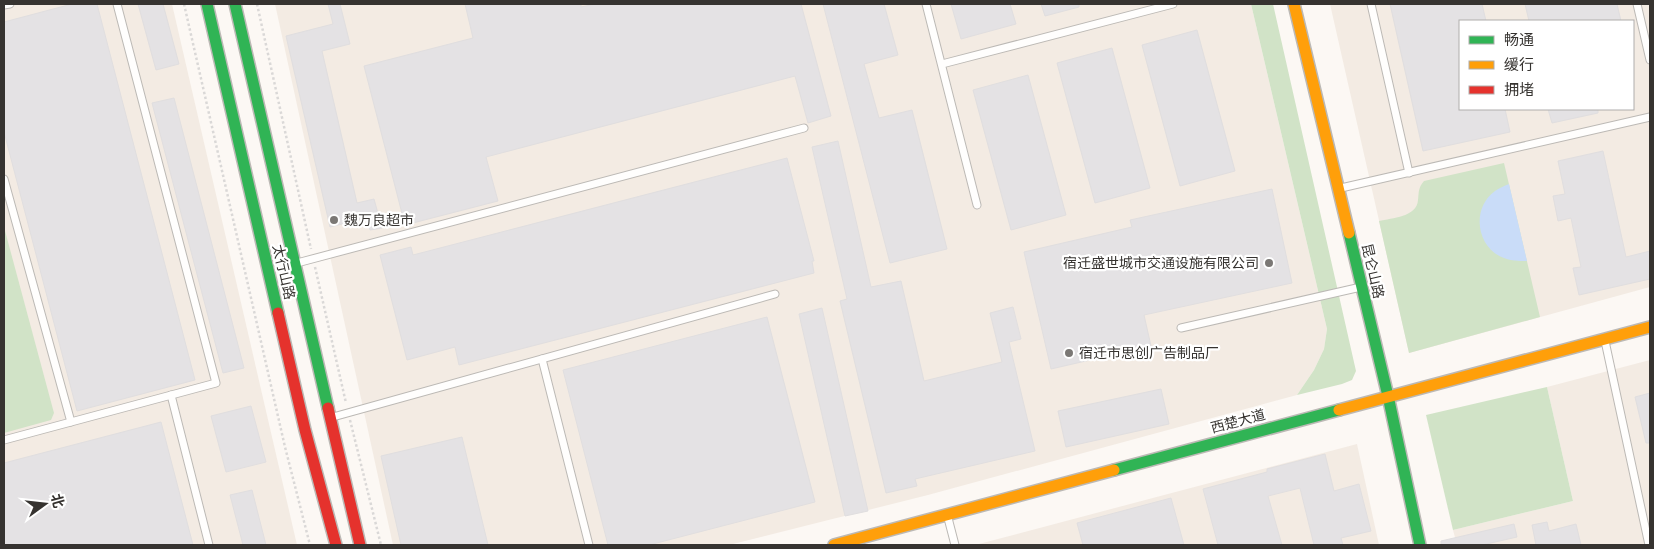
<svg xmlns="http://www.w3.org/2000/svg" width="1654" height="549" viewBox="0 0 1654 549" font-family="'Space Grotesk','Noto Sans SC',sans-serif">
<rect width="100%" height="100%" fill="#fcf8f4"/>
<g fill="#f3ebe3" fill-rule="evenodd">
<polygon points="4,4 172,4 297,545 4,545"/>
<polygon points="275,4 1251,4 1327,329 1324,349 1314,370 1297,395 928,495 729,545 393,545"/>
<path d="M1330,4H1650V287L1409,353ZM1460,21H1633V109H1460Z"/>
<polygon points="1650,360 1650,545 1457,545 1453,530 1573,501 1547,387"/>
<polygon points="1357,444 1379,545 975,545"/>
</g>
<g fill="#d1e3c7">
<polygon points="1251,4 1273,4 1356,371 1352,380 1342,384 1297,395 1314,370 1324,349 1327,329"/>
<path d="M1504,163L1540,317L1409,353L1379,221C1392,218 1417,217 1418,200C1419,192 1418,188 1424,181Z"/>
<polygon points="4,227 54,413 51,420 4,433"/>
<polygon points="1547,387 1573,501 1453,530 1426,415"/>
</g>
<path fill="#c9dcf8" d="M1509,184L1527,261C1519,261 1512,261 1504,258C1476,248 1471,208 1495,191C1499,188 1504,186 1509,184Z"/>
<g fill="#e4e2e4" stroke="#e0dedf">
<polygon points="72,4 97,4 195,380 77,411 4,132 4,22"/>
<polygon points="138,4 163,4 179,64 156,70"/>
<polygon points="328,4 340,4 350,44 322,51 357,203 374,199 382,228 370,230 366,218 330,227 286,36 333,24"/>
<polygon points="465,4 581,4 581,7 595,4 801,4 831,116 808,123 795,76 486,157 498,201 405,225 364,66 473,38"/>
<polygon points="823,4 884,4 898,55 864,64 879,118 912,110 947,249 890,263"/>
<polygon points="951,4 1010,4 1016,24 961,39"/>
<polygon points="1041,4 1079,4 1079,7 1045,16"/>
<polygon points="1390,4 1482,4 1486,21 1460,21 1460,109 1505,109 1510,132 1423,151"/>
<polygon points="1525,4 1617,4 1621,21 1529,21"/>
<polygon points="1197,30 1235,171 1180,186 1142,45"/>
<polygon points="1112,48 1150,188 1095,203 1057,63"/>
<polygon points="1028,75 1066,215 1011,230 973,90"/>
<polygon points="174,98 244,368 223,373 152,103"/>
<polygon points="1548,109 1598,109 1598,113 1552,123"/>
<polygon points="838,141 871,287 901,281 924,381 1002,362 990,313 1013,307 1021,339 1009,342 1035,451 915,479 917,486 886,493 840,301 847,299 812,147"/>
<polygon points="1603,151 1626,257 1650,251 1650,279 1579,295 1573,268 1581,267 1571,218 1558,221 1553,196 1565,194 1558,161"/>
<polygon points="787,158 814,261 812,261 814,273 459,365 455,347 407,360 380,255 411,247 413,255"/>
<polygon points="1272,189 1292,283 1144,315 1151,346 1051,369 1024,252 1132,227 1130,220"/>
<polygon points="822,308 868,511 845,516 799,314"/>
<polygon points="767,317 815,502 649,545 608,545 563,370"/>
<polygon points="1161,389 1169,424 1066,447 1058,411"/>
<polygon points="1650,393 1650,443 1646,443 1635,397"/>
<polygon points="251,406 266,462 226,472 211,416"/>
<polygon points="161,422 193,545 4,545 4,463"/>
<polygon points="462,437 488,545 401,545 381,456"/>
<polygon points="1325,454 1334,491 1359,484 1371,531 1341,538 1343,545 1314,545 1300,488 1268,496 1282,545 1218,545 1203,489 1267,472 1267,469"/>
<polygon points="252,490 266,545 243,545 230,495"/>
<polygon points="1171,498 1184,545 1083,545 1077,523"/>
<polygon points="1547,522 1549,531 1576,524 1581,545 1536,545 1532,525"/>
<polygon points="1514,524 1517,537 1482,545 1441,545 1441,541"/>
</g>
<g fill="none" stroke-linecap="round" stroke-linejoin="round">
<defs>
<g id="lane">
<polyline points="926,4 977,205"/>
<polyline points="1371,4 1409,173"/>
<polyline points="1637,4 1650,60"/>
<polyline points="4,5 10,4"/>
<polyline points="942,64 1173,4"/>
<polyline points="4,179 71,422"/>
<polyline points="1341,188 1650,117"/>
<polyline points="297,263 804,128"/>
<polyline points="1181,328 1361,287"/>
<polyline points="1605,341 1649,545"/>
<polyline points="542,359 589,545"/>
<polyline points="171,395 209,545"/>
<polyline points="333,417 775,294"/>
<polyline points="4,440 216,383 117,4"/>
<polyline points="948,518 955,545"/>
</g>
<g id="fast">
<polyline points="207,4 278,313"/>
<polyline points="235,4 328,408"/>
<polyline points="1349,233 1388,396 1420,545"/>
<polyline points="1114,470 1339,410"/>
</g>
<g id="slow">
<polyline points="1294,4 1349,233"/>
<polyline points="1339,410 1650,327"/>
<polyline points="834,545 1114,470"/>
</g>
<g id="jam">
<polyline points="278,313 305,430 336,545"/>
<polyline points="328,408 360,545"/>
</g>
</defs>
<use href="#lane" stroke="#bcb9b5" stroke-width="9"/>
<use href="#fast" stroke="#bcb9b5" stroke-width="14"/>
<use href="#slow" stroke="#bcb9b5" stroke-width="14"/>
<use href="#jam" stroke="#bcb9b5" stroke-width="14"/>
<g stroke="#dad8d7" stroke-width="2.5" stroke-dasharray="2.5 2.5" stroke-linecap="butt">
<polyline points="184,4 285,447 310,545"/>
<polyline points="257,4 311,249"/>
<polyline points="315,267 346,403"/>
<polyline points="350,420 381,545"/>
</g>
<use href="#lane" stroke="#fffefd" stroke-width="7"/>
<use href="#fast" stroke="#30b455" stroke-width="11"/>
<use href="#slow" stroke="#ff9f0a" stroke-width="11"/>
<use href="#jam" stroke="#e5322d" stroke-width="11"/>
</g>
<g fill="#7b7875" stroke="#fff" stroke-width="2">
<circle cx="334" cy="220" r="5"/>
<circle cx="1269" cy="263" r="5"/>
<circle cx="1069" cy="353" r="5"/>
</g>
<g text-anchor="middle" dominant-baseline="central" stroke-width="4.5" stroke-linejoin="round" paint-order="stroke">
<g font-size="14" fill="#363330" stroke="#fff" text-anchor="start">
<text x="344" y="220">魏万良超市</text>
<text x="1259" y="263" text-anchor="end">宿迁盛世城市交通设施有限公司</text>
<text x="1079" y="353">宿迁市思创广告制品厂</text>
</g>
<g font-size="14" fill="#363330" stroke="#fff">
<text transform="translate(1373 271) rotate(77)">昆仑山路</text>
<text transform="translate(284 272) rotate(77)">太行山路</text>
<text transform="translate(1238 421) rotate(-15)">西楚大道</text>
</g>
</g>
<rect width="1654" height="549" fill="none" stroke="#363330" stroke-width="10"/>
<rect x="1459" y="20" width="175" height="90" fill="#ffffff" stroke="#afadac"/>
<rect x="1469" y="36" width="25" height="8" fill="#30b455" stroke="#afadac"/>
<text x="1504" y="45" font-size="15" fill="#363330">畅通</text>
<rect x="1469" y="61" width="25" height="8" fill="#ff9f0a" stroke="#afadac"/>
<text x="1504" y="70" font-size="15" fill="#363330">缓行</text>
<rect x="1469" y="86" width="25" height="8" fill="#e5322d" stroke="#afadac"/>
<text x="1504" y="95" font-size="15" fill="#363330">拥堵</text>
<g transform="translate(45 504) rotate(75)" stroke="#ffffff" stroke-width="4" paint-order="stroke">
<path d="M0-4L9 19L0 12L-9 19Z" fill="#363330"/>
<text y="-8" font-size="14" font-weight="bold" text-anchor="middle" fill="#363330">北</text>
</g>
</svg>
